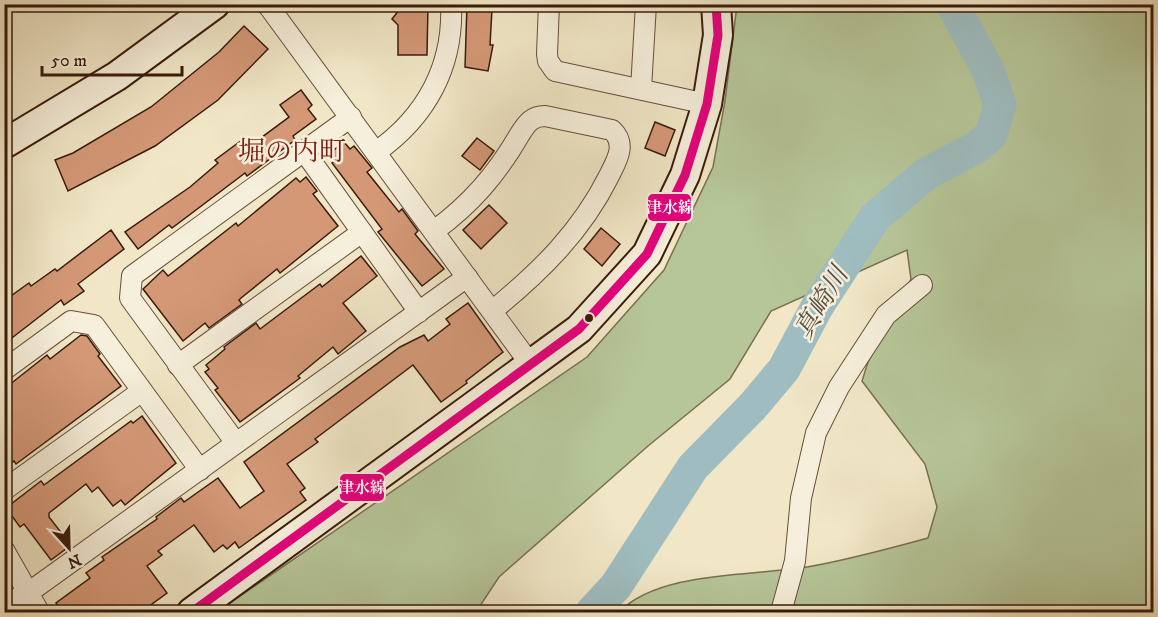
<svg xmlns="http://www.w3.org/2000/svg" width="1158" height="617" viewBox="0 0 1158 617" font-family="'IM FELL DW Pica','Noto Serif JP',serif">
<rect width="100%" height="100%" fill="#f1e7c7"/>
<filter id="stains"><feTurbulence type="fractalNoise" baseFrequency=".00333" numOctaves="4"/><feColorMatrix values="0 0 0 0 .2 0 0 0 0 .09 0 0 0 0 .02 0 0 0 .5 -.17"/></filter>
<radialGradient id="worn" r=".72"><stop offset=".6" stop-color="#630" stop-opacity="0"/><stop offset="1" stop-color="#630" stop-opacity=".3"/></radialGradient>
<path fill="#b6c699" stroke="#787052" stroke-width="1.5" d="M737,5H1153V612H619C659,571 752,576 807,567C848,560 888,549 928,538L937,507L925,464L862,381L868,362L911,279L907,250L771,311L730,379L648,446L499,577L476,612H217L587,357L664,270L713,167L725,101Z"/>
<g fill="none" stroke-linecap="round" stroke-linejoin="round">
<polyline stroke="#9fbdc0" stroke-width="33" points="592,612 616,586 693,467 753,406 784,369 817,307 875,217 926,174 977,147 991,135 1000,105 988,70 952,4"/>
</g>
<g fill="#d49877" stroke="#391b0a" stroke-width="1.5">
<polygon points="404,4 428,4 427,55 398,55 398,25 392,19"/>
<polygon points="467,4 489,4 489,8 492,9 490,45 493,45 488,71 465,67"/>
<polygon points="244,26 268,49 218,100 155,146 68,191 55,160 73,153 151,107 219,52"/>
<polygon points="301,90 312,105 308,109 316,119 293,136 295,140 247,176 245,173 172,228 169,225 138,249 125,232 190,187 218,163 215,160 242,140 246,140 250,146 289,117 280,105"/>
<polygon points="655,122 675,130 665,156 645,148"/>
<polygon points="477,138 494,151 480,170 462,156"/>
<polygon points="344,142 350,149 354,146 372,168 367,172 399,212 402,209 418,231 415,234 444,269 422,286 378,232 382,229 332,163 336,160 330,153"/>
<polygon points="306,177 317,191 313,194 338,226 280,273 277,269 241,298 239,300 242,304 209,328 205,323 183,341 143,289 163,270 168,276 236,223 238,226 296,178 300,182"/>
<polygon points="489,205 507,223 481,249 463,230"/>
<polygon points="601,228 620,244 602,266 584,249"/>
<polygon points="111,230 124,249 78,284 84,291 64,305 61,300 4,344 4,318 10,314 4,306 4,301 29,283 31,286 55,269 57,271"/>
<polygon points="361,256 377,276 343,303 366,331 338,354 333,347 298,376 300,378 240,422 215,390 218,388 205,372 209,369 206,365 225,349 224,347 256,323 260,329 320,284 322,287"/>
<polygon points="468,303 503,352 466,381 467,383 441,402 413,365 315,439 318,442 287,464 305,488 300,492 306,500 239,548 235,542 227,549 223,545 214,552 194,525 158,551 162,555 147,566 167,593 141,612 63,612 56,603 90,578 86,573 104,560 102,557 157,519 156,517 181,498 184,502 218,478 240,508 264,491 244,462 400,347 424,335 428,341 450,324 446,319"/>
<polygon points="81,335 87,336 100,354 98,356 121,386 16,464 14,461 4,468 4,389 47,355 50,359"/>
<polygon points="142,416 176,463 125,505 121,500 113,506 98,487 92,492 86,484 49,513 49,517 71,545 51,560 24,524 20,527 6,508 41,481 44,485 131,421 133,423"/>
</g>
<g fill="none" stroke-linecap="round" stroke-linejoin="round">
<defs>
<g id="street">
<polyline points="267,4 531,365"/>
<polyline points="549,4 547,54 548,61 555,71 707,104"/>
<polyline points="641,89 646,4"/>
<polyline points="304,151 419,312"/>
<path d="M376,152C426,117 454,66 451,4"/>
<path d="M434,231C471,204 497,174 520,134C527,123 532,116 545,116L612,130C627,144 617,160 609,176C581,232 540,272 492,311"/>
<polyline points="178,365 362,232"/>
<polyline points="4,370 71,321 94,325 200,470"/>
<polyline points="236,443 130,298 132,276 351,117"/>
<polyline points="4,490 142,391"/>
<polyline points="4,550 39,612"/>
<polyline points="4,605 28,593 467,277"/>
<polyline points="781,612 795,561 801,498 816,433 839,387 886,315 922,285"/>
</g>
<g id="secondary">
<polyline points="4,144 117,76 215,4"/>
<polyline points="192,612 579,329 647,254 685,175 707,104 718,35 716,4"/>
</g>
</defs>
<use href="#street" stroke="#674e39" stroke-width="22"/>
<use href="#secondary" stroke="#391b0a" stroke-width="32"/>
<use href="#street" stroke="#f6efdb" stroke-width="20"/>
<use href="#secondary" stroke="#f6efdb" stroke-width="28"/>
<defs>
<polyline id="bus-1" points="192,612 579,329 647,254 685,175 707,104 718,35 716,4"/>
</defs>
<use href="#bus-1" stroke="#f6efdb" stroke-width="14"/>
<use href="#bus-1" stroke="#e5007d" stroke-width="9"/>
</g>
<circle fill="#391b0a" stroke="#f6efdb" stroke-width="2" cx="589" cy="318" r="5"/>
<g text-anchor="middle" dominant-baseline="central" stroke-width="5" stroke-linejoin="round" paint-order="stroke">
<g font-size="26" font-style="italic" fill="#584c41" stroke="#f6efdb">
<text transform="translate(822 303) rotate(-59)">真崎川</text>
</g>
<g font-size="27" fill="#7a1f14" stroke="#f6efdb">
<text x="292" y="152">堀の内町</text>
</g>
</g>
<g stroke="#f6efdb" stroke-width="2">
<rect x="647" y="193" width="45" height="29" rx="6" fill="#e5007d"/>
<rect x="339" y="473" width="46" height="29" rx="6" fill="#e5007d"/>
</g>
<g font-size="16" text-anchor="middle" font-weight="bold" fill="#fff">
<text x="670" y="213">津水線</text>
<text x="362" y="493">津水線</text>
</g>
<rect width="1158" height="617" fill="none" stroke="#f1e7c7" stroke-width="24"/>
<rect x="6" y="6" width="1146" height="605" fill="none" stroke="#391b0a" stroke-width="3"/>
<rect x="12" y="12" width="1134" height="593" fill="none" stroke="#391b0a" stroke-width="1.5"/>
<g transform="translate(69 548) rotate(158)" stroke="#f6efdb" stroke-width="4.5" paint-order="stroke">
<path d="M0-4.5L10 22L0 15L-10 22Z" fill="#391b0a"/>
<text y="-9" font-size="16" font-weight="bold" text-anchor="middle" fill="#391b0a">N</text>
</g>
<path d="M42 66v9h140v-9" fill="none" stroke="#391b0a" stroke-width="3"/>
<text x="51" y="66" font-size="18" fill="#391b0a" stroke="#f6efdb" stroke-width="4.5" paint-order="stroke">50 m</text>
<rect width="100%" height="100%" filter="url(#stains)"/>
<rect width="100%" height="100%" fill="url(#worn)"/>
</svg>
